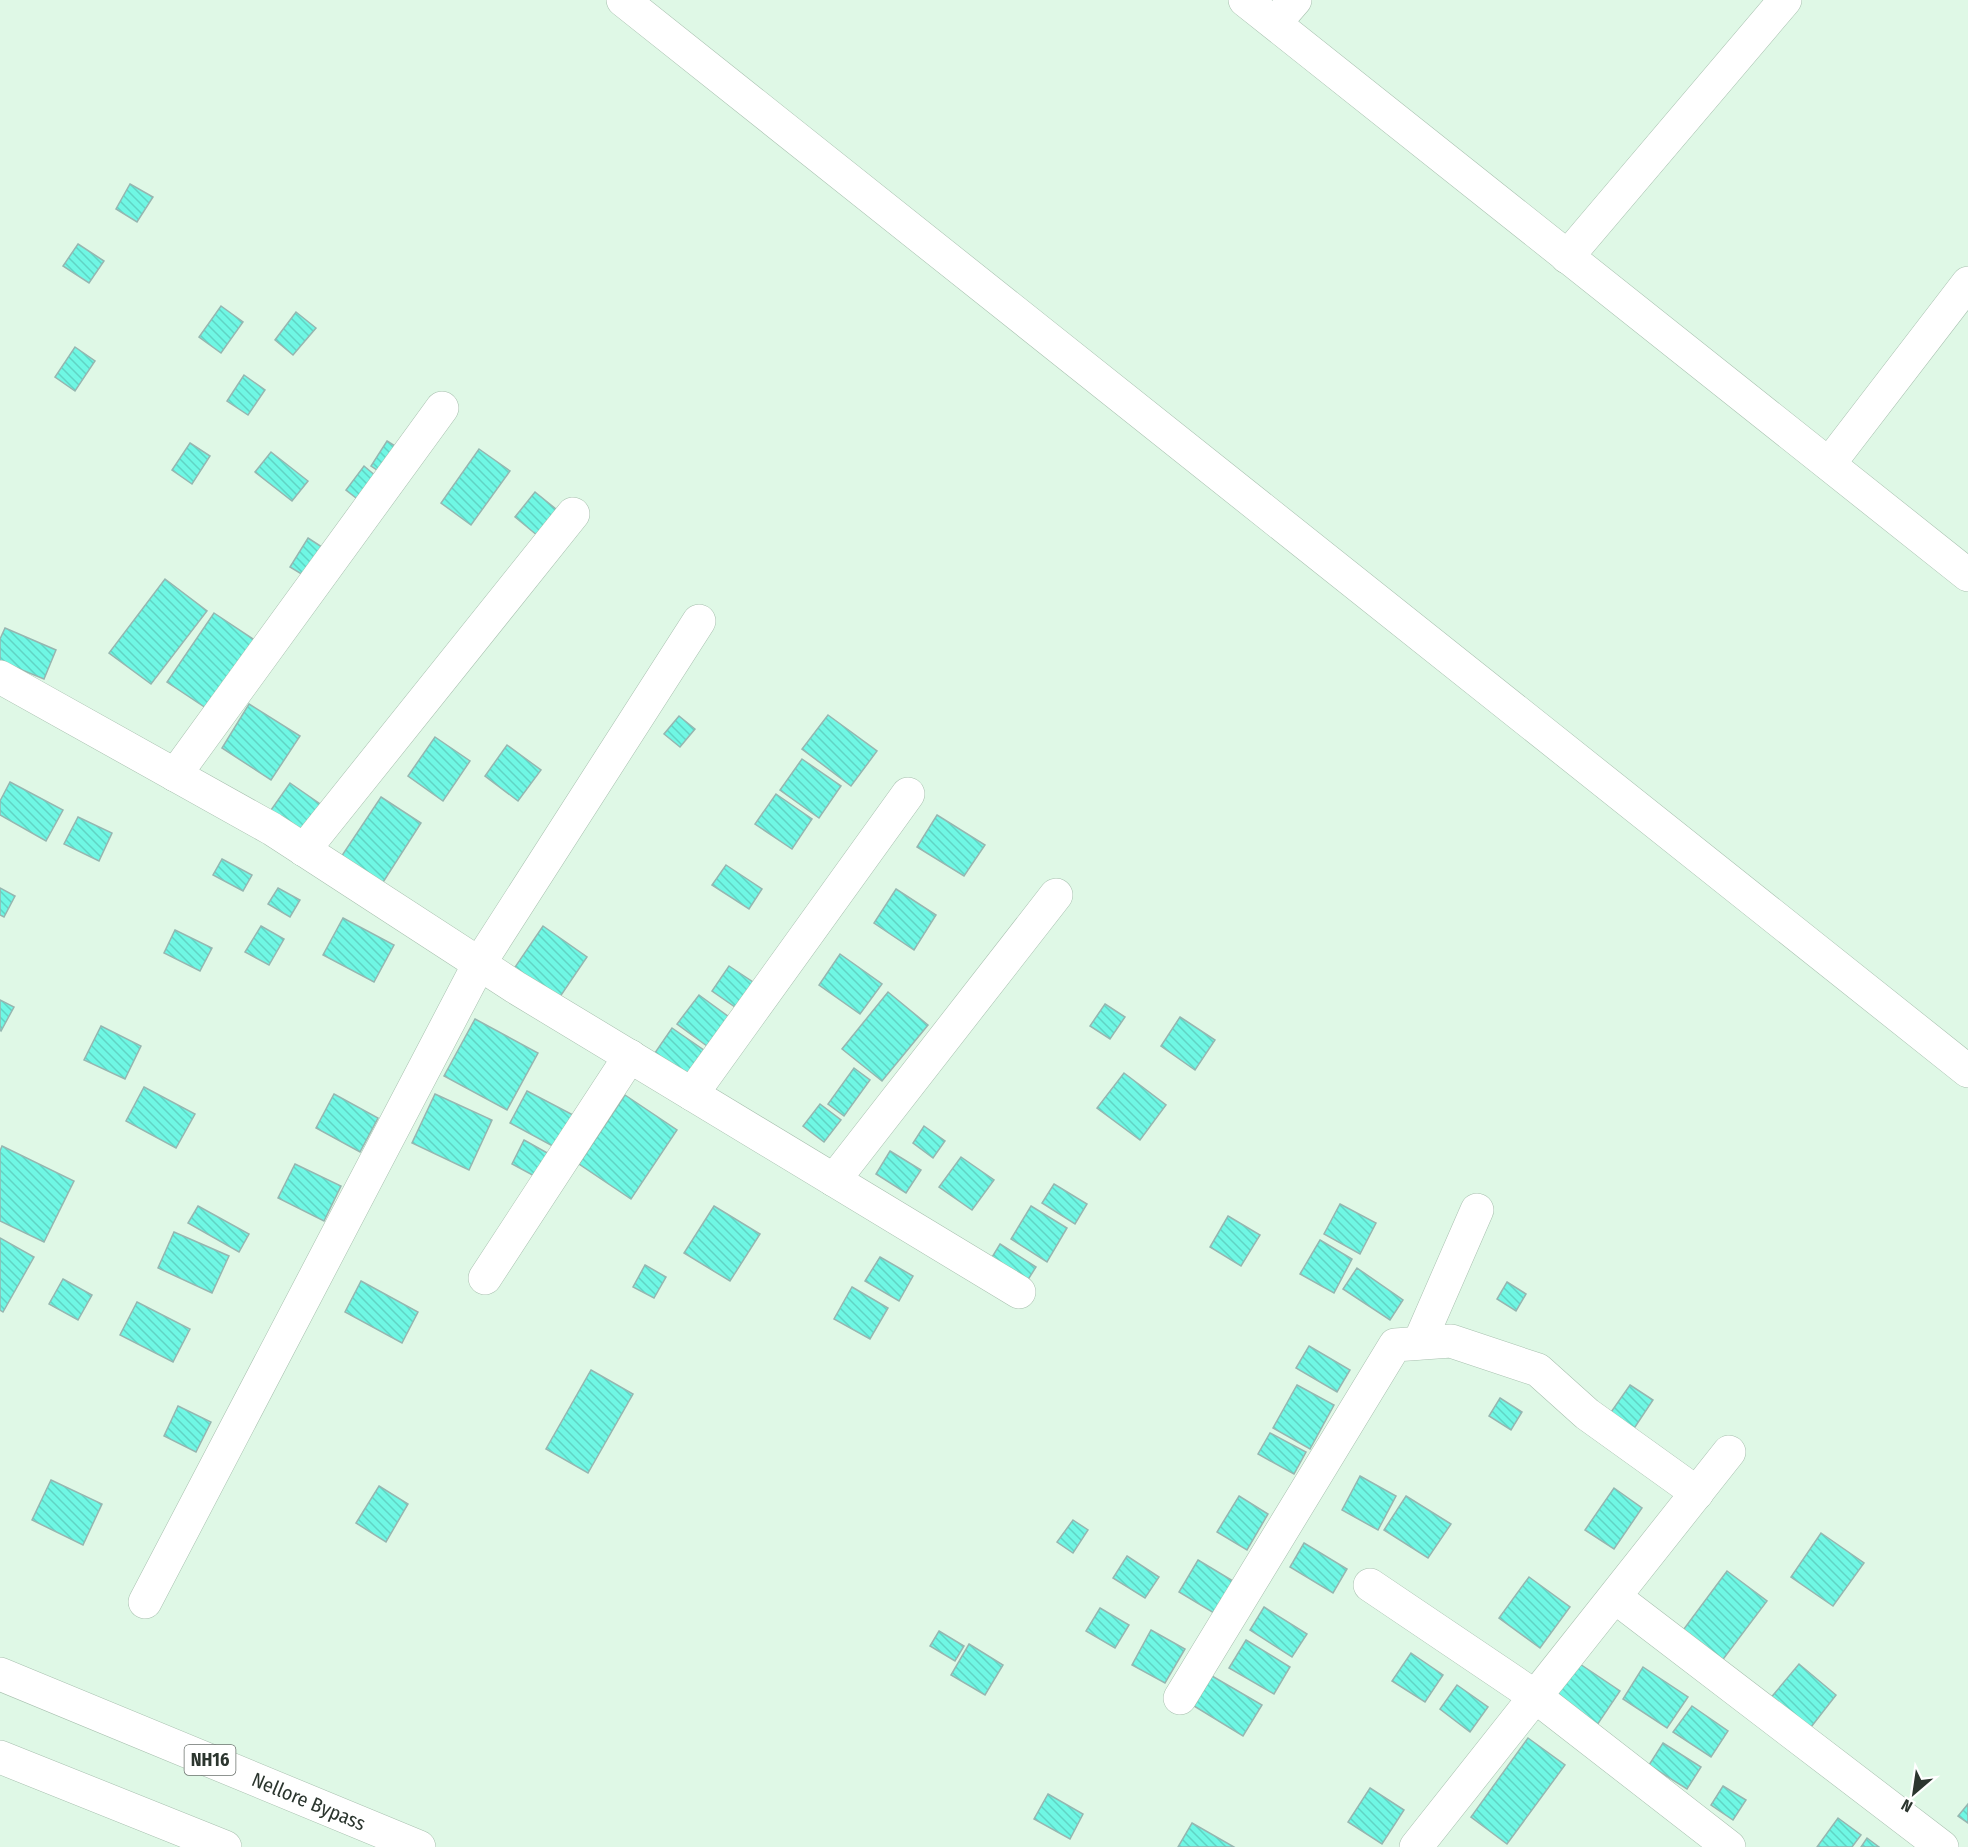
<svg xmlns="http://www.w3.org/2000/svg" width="1968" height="1847" viewBox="0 0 1968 1847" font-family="'Fira Sans Condensed',sans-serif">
<defs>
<pattern id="building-back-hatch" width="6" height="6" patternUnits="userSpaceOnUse" patternTransform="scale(1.5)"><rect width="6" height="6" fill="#6ff7e4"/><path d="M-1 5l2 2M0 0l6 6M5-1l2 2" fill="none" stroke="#60d4c4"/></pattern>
</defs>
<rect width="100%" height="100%" fill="#dff8e6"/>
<g fill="url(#building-back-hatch)" stroke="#96b6b0" stroke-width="1.5">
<polygon points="130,184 153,197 137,222 116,209"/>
<polygon points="78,244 104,261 89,283 63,266"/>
<polygon points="221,306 243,322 221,353 199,337"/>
<polygon points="296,312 316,328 293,355 275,340"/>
<polygon points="75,347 95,361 75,391 55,377"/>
<polygon points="244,375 265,390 248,415 227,401"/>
<polygon points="387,441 403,451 386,476 371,466"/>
<polygon points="190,443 210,456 192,484 172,470"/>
<polygon points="479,449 510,471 471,525 441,503"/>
<polygon points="271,452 308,481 292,501 255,472"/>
<polygon points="364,466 383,482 365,505 346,490"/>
<polygon points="535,492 557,510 538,536 515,517"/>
<polygon points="308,538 325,549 308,578 290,567"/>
<polygon points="165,579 207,611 151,684 109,653"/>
<polygon points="214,613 259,643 212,712 167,682"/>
<polygon points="5,628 56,650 44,679 0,661 0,639"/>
<polygon points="249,704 300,736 271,780 222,748"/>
<polygon points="828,715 877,751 851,786 802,749"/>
<polygon points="679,716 695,729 680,747 664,734"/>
<polygon points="435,737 470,761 443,801 408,776"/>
<polygon points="507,745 541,770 518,801 485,776"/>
<polygon points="802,759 841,786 819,818 780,790"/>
<polygon points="10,782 63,810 46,841 0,815 0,801"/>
<polygon points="290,783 323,806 305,833 271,810"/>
<polygon points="776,794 812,819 792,849 755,824"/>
<polygon points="381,797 421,823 380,887 339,860"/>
<polygon points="937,815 985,845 964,876 917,847"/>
<polygon points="78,817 112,833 99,861 64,844"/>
<polygon points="222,859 252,875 243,891 213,875"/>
<polygon points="726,865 762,889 749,909 712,885"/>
<polygon points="0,888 15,896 4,917 0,915"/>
<polygon points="278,888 300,900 290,917 268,904"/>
<polygon points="896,889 936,915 914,950 874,923"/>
<polygon points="343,918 394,945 374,982 323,955"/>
<polygon points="261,926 284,939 269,965 245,952"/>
<polygon points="543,926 587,957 551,1010 507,979"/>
<polygon points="175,930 212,948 200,971 164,953"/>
<polygon points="840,954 882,984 860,1014 819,985"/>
<polygon points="729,966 762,988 745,1014 712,991"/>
<polygon points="888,992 928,1025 882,1081 842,1049"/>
<polygon points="699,995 729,1017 707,1046 677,1024"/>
<polygon points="0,1000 14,1007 1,1031 0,1030"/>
<polygon points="1105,1004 1125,1017 1110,1039 1090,1026"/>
<polygon points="1180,1017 1215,1040 1195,1070 1161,1046"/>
<polygon points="475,1019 538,1053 507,1110 444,1076"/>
<polygon points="101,1026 141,1046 125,1079 84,1060"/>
<polygon points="672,1028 711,1055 686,1090 648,1063"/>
<polygon points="854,1068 870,1080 844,1116 828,1104"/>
<polygon points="1124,1073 1166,1105 1140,1140 1097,1108"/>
<polygon points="144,1087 195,1114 176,1148 126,1121"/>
<polygon points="527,1091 577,1117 560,1150 510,1123"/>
<polygon points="334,1094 378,1118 360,1152 316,1128"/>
<polygon points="435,1094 492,1120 469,1170 412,1143"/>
<polygon points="625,1095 677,1130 631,1199 579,1164"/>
<polygon points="820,1104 841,1120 824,1142 803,1126"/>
<polygon points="924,1126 945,1141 933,1158 913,1143"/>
<polygon points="524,1140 551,1155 538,1178 512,1164"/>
<polygon points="2,1146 74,1181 44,1242 0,1221 0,1151"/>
<polygon points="890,1151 921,1170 906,1193 876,1174"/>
<polygon points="961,1157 994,1180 972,1210 939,1187"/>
<polygon points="295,1164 341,1186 324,1221 278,1198"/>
<polygon points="1054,1184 1087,1204 1075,1224 1042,1203"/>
<polygon points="1340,1204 1376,1223 1360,1254 1324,1234"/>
<polygon points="198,1206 249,1234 239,1252 188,1223"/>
<polygon points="714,1206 760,1234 730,1281 684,1253"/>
<polygon points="1031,1206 1067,1228 1047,1262 1011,1239"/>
<polygon points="1228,1216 1260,1235 1241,1266 1210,1247"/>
<polygon points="174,1232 229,1256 212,1293 158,1268"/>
<polygon points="0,1238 34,1257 3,1312 0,1310"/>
<polygon points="1320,1240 1352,1259 1334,1293 1300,1274"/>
<polygon points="1000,1244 1036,1267 1015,1300 980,1277"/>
<polygon points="880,1257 913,1276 899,1301 865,1281"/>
<polygon points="645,1265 666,1277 654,1298 633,1287"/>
<polygon points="1357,1268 1403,1300 1390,1320 1343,1289"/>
<polygon points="63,1279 92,1295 78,1320 49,1304"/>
<polygon points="361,1281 418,1312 402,1343 345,1312"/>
<polygon points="1507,1282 1526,1294 1516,1311 1497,1299"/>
<polygon points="852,1287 888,1308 870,1339 834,1319"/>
<polygon points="137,1302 190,1329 173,1362 120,1335"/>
<polygon points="1309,1346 1350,1370 1337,1392 1296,1368"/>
<polygon points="591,1370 633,1394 588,1473 546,1449"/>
<polygon points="1297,1385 1334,1405 1310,1449 1273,1428"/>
<polygon points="1630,1385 1653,1400 1633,1430 1609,1415"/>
<polygon points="1500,1398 1522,1412 1511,1430 1489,1416"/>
<polygon points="178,1406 211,1422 196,1452 164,1436"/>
<polygon points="1270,1433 1306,1452 1294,1474 1258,1454"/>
<polygon points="1360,1476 1396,1496 1378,1530 1342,1510"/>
<polygon points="51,1480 102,1504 83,1545 32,1520"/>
<polygon points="379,1486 408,1504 386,1542 356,1523"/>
<polygon points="1614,1488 1642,1508 1614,1549 1585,1530"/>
<polygon points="1239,1496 1268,1514 1247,1550 1217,1532"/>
<polygon points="1406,1496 1451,1524 1428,1558 1384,1530"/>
<polygon points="1073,1520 1088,1530 1073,1553 1057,1542"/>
<polygon points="1821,1533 1864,1563 1833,1606 1791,1577"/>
<polygon points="1304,1543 1347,1569 1333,1593 1290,1567"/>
<polygon points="1127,1556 1159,1577 1145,1598 1113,1578"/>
<polygon points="1198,1560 1233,1581 1214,1613 1179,1592"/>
<polygon points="1727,1571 1767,1601 1715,1670 1675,1641"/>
<polygon points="1529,1577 1570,1607 1540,1648 1499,1618"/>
<polygon points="1264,1607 1307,1634 1292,1657 1250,1630"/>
<polygon points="1100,1608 1129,1625 1115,1648 1086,1631"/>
<polygon points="1151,1630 1185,1649 1165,1683 1132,1665"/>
<polygon points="939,1631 964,1646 955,1661 930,1646"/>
<polygon points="1246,1640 1290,1667 1274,1694 1229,1668"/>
<polygon points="969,1644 1003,1665 985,1695 951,1675"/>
<polygon points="1411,1653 1443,1675 1425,1702 1392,1681"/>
<polygon points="1574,1660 1620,1691 1593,1731 1547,1700"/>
<polygon points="1799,1664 1836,1695 1808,1731 1769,1700"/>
<polygon points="1643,1667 1688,1697 1667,1728 1623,1699"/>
<polygon points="1212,1676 1262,1705 1243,1736 1194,1706"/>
<polygon points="1457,1685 1488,1707 1470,1732 1440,1709"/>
<polygon points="1692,1706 1728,1731 1711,1757 1673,1732"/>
<polygon points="1528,1738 1565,1765 1507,1844 1471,1817"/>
<polygon points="1663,1743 1701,1767 1687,1789 1649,1765"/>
<polygon points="1723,1786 1746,1800 1733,1820 1711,1805"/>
<polygon points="1370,1788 1404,1810 1382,1844 1348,1822"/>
<polygon points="1048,1794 1083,1814 1070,1839 1034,1819"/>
<polygon points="1968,1804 1968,1823 1958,1816"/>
<polygon points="1838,1818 1861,1835 1852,1847 1817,1847"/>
<polygon points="1192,1823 1234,1847 1178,1847"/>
<polygon points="1867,1838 1879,1847 1861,1847"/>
</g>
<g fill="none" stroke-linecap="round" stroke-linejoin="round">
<defs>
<g id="minor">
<polyline points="623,0 1968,1071"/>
<polyline points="1245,0 1968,575"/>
<polyline points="1275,23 1295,0"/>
<polyline points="1567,257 1785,0"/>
<polyline points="1829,464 1968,283"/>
<polyline points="0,677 272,829 515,987 1019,1292"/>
<polyline points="175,775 442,408"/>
<polyline points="304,850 573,514"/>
<polyline points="692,1094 908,794"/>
<polyline points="834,1180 1056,895"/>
<polyline points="485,1278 630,1056"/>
<polyline points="1419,1343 1477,1210"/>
<polyline points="1370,1585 1536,1697 1729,1847"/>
<polyline points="1615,1597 1942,1847"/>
<polyline points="145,1602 479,964 699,621"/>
<polyline points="1180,1698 1395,1345 1451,1341 1538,1370 1587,1414 1697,1493"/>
<polyline points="1416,1847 1729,1452"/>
</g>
<g id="highway">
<path id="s1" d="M0,1674L419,1847"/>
<polyline points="0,1757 225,1847"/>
</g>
</defs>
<use href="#minor" stroke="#a8c0af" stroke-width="34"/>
<use href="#highway" stroke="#a8c0af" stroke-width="34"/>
<use href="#minor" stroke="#fff" stroke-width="33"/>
<use href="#highway" stroke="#fff" stroke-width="33"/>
</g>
<g text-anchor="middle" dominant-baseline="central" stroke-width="5" stroke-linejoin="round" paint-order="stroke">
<rect fill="#fff" stroke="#6b726d" stroke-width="1.5" x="184.5" y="1745" width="51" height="30" rx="4.5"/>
<g font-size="18" font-weight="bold" fill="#2b352e">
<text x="210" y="1760">NH16</text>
</g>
<g font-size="20" fill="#2b352e" stroke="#fff">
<text stroke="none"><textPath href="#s1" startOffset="334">Nellore Bypass</textPath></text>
</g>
</g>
<g transform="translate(1914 1793) rotate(209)" stroke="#ffffff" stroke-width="4.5" paint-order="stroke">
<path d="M0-4.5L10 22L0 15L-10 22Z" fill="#2b352e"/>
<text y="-9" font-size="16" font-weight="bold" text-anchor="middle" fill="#2b352e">N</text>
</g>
</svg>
